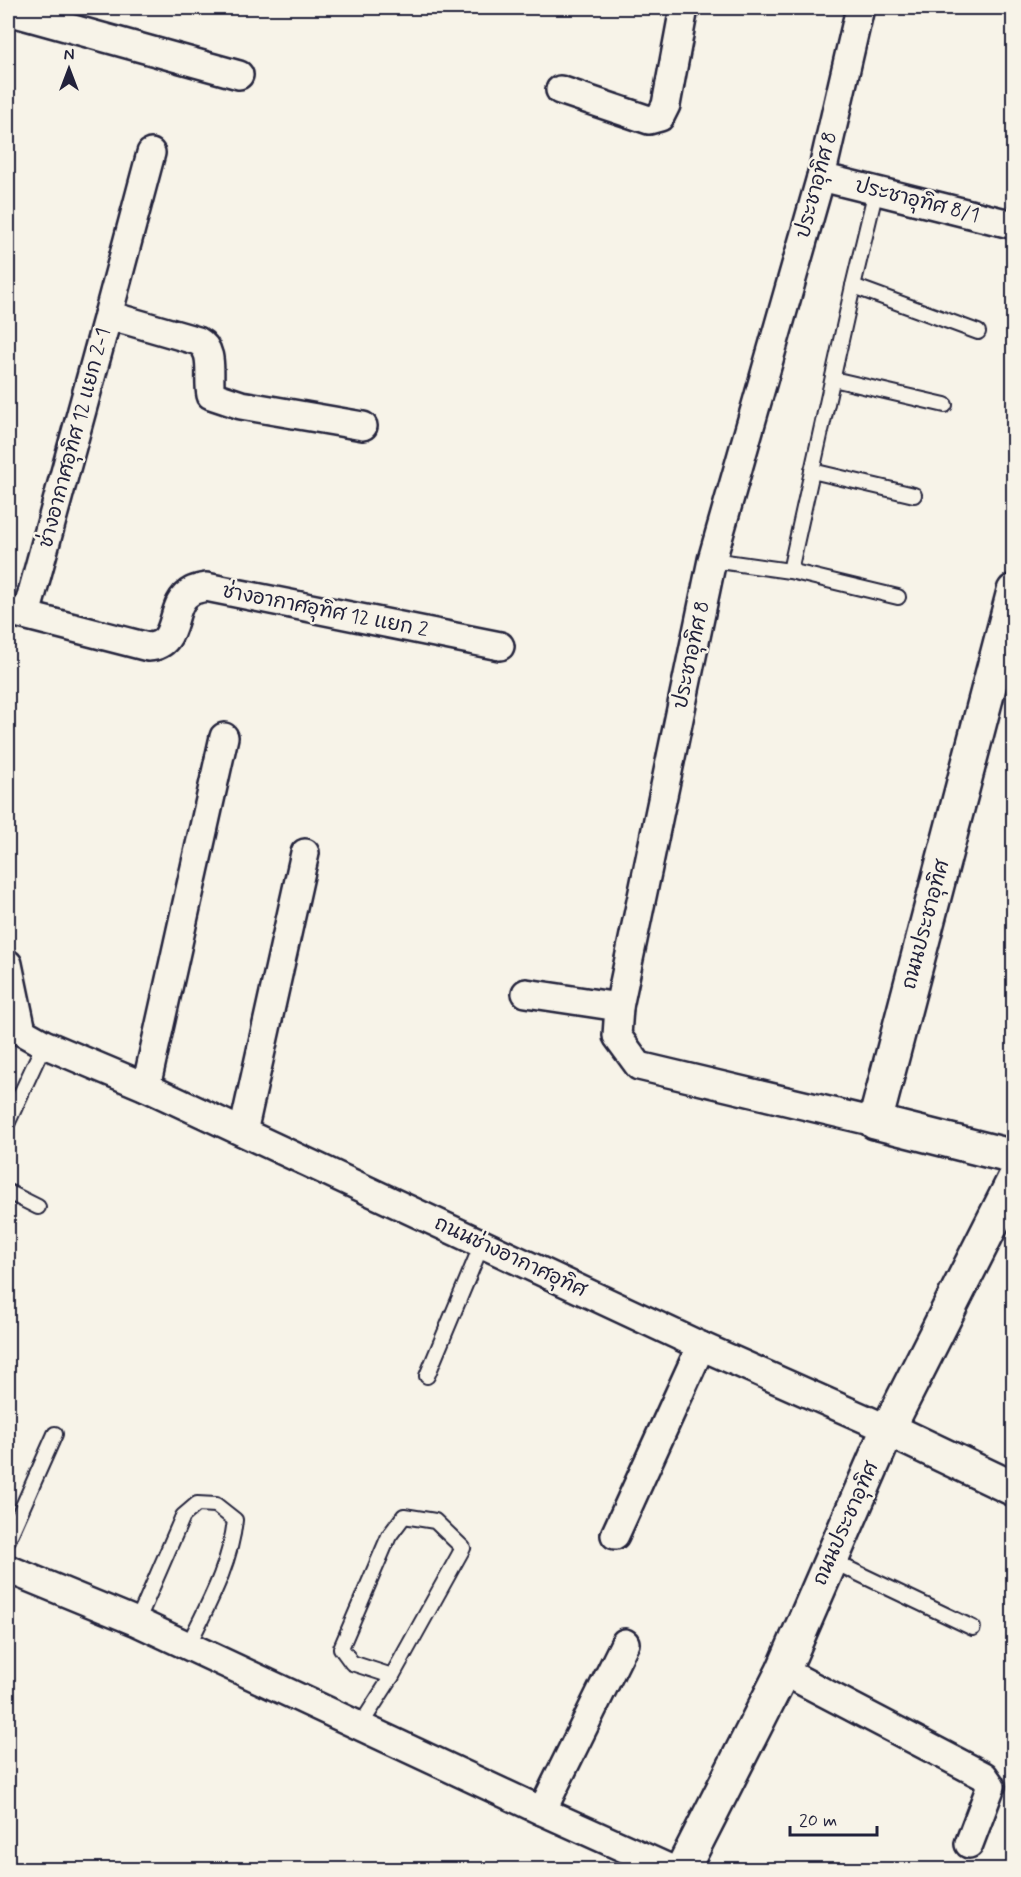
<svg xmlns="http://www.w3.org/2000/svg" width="1021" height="1877" viewBox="0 0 1021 1877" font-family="Mynerve,'Playpen Sans Thai',sans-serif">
<rect width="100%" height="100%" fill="#f7f3e8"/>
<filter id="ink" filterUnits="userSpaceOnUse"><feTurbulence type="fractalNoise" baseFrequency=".0167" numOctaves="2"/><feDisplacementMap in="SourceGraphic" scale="12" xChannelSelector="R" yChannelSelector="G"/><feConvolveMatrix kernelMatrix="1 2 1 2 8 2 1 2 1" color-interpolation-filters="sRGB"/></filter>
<g filter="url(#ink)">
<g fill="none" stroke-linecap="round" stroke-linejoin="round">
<defs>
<g id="lane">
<polyline points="876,190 853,286 790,571 898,597"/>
<polyline points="853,286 978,332"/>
<polyline points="833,379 945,405"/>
<polyline points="812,471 914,495"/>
<polyline points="712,560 790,571"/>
<polyline points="8,1122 44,1044"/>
<polyline points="8,1192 38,1207"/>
<polyline points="427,1376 482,1244"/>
<polygon points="404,1516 435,1521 463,1548 392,1676 352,1663 341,1648 389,1536"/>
<polyline points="8,1540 55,1434"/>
<polyline points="830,1560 973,1628"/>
<path d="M137,1622L183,1516L197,1504L216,1505L235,1520C230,1566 208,1604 188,1646"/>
<polyline points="360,1726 392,1676"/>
</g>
<g id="street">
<polyline points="860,8 821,177 712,560 619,1007 617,1036 639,1066 875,1122"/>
<polyline points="8,11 239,75"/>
<polyline points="560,90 649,120 660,117 666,105 684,8"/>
<polyline points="821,177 1014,225"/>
<polyline points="108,315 151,153"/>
<path d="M8,611L148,647C182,645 167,604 192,591C196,589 202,588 206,587L500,646"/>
<path d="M26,615L108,315L198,341C216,351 207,377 211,395L241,405L363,426"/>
<polyline points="8,964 22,1031"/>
<polyline points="526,993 619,1007"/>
<polyline points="8,1024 44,1044 146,1087 701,1346 888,1429"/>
<polyline points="146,1087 224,737"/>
<polyline points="243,1132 305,853"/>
<polyline points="615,1535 701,1346"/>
<polyline points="8,1569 137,1622 542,1811 673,1870"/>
<polyline points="783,1671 984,1776 991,1786 969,1844"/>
<polyline points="542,1811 625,1643"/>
</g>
<g id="secondary">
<polyline points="1014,591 875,1122 1014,1157"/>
<polyline points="888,1429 1014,1489"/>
<polyline points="682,1870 783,1671 888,1429 1014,1180"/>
</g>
</defs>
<use href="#lane" stroke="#22223b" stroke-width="18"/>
<use href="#street" stroke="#22223b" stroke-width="32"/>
<use href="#secondary" stroke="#22223b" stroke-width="38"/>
<use href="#lane" stroke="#f7f3e8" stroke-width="14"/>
<use href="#street" stroke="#f7f3e8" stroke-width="27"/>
<use href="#secondary" stroke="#f7f3e8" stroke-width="33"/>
</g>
</g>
<g text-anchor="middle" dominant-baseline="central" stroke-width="5" stroke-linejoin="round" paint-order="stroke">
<g font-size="20" fill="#22223b" stroke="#f7f3e8">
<text transform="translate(817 185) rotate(-75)">ประชาอุทิศ 8</text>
<text transform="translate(917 201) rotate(14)">ประชาอุทิศ 8/1</text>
<text transform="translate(75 438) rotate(-75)">ช่างอากาศอุทิศ 12 แยก 2-1</text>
<text transform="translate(325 611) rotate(11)">ช่างอากาศอุทิศ 12 แยก 2</text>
<text transform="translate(692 655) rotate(-78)">ประชาอุทิศ 8</text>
<text transform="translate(926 925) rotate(-75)">ถนนประชาอุทิศ</text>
<text transform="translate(510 1257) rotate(25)">ถนนช่างอากาศอุทิศ</text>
<text transform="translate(846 1524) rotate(-66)">ถนนประชาอุทิศ</text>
</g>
</g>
<rect width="1021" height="1877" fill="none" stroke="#f7f3e8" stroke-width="30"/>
<rect x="15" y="15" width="991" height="1847" fill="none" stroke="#22223b" stroke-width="2" filter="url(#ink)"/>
<g transform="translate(69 69)" stroke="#f7f3e8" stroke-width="4.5" paint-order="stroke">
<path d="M0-4.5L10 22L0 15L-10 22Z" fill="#22223b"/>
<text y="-9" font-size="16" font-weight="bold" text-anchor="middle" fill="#22223b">N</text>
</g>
<path d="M790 1826v9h87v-9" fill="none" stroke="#22223b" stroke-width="3"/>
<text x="799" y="1826" font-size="18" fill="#22223b" stroke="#f7f3e8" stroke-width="4.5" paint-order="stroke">20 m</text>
</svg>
